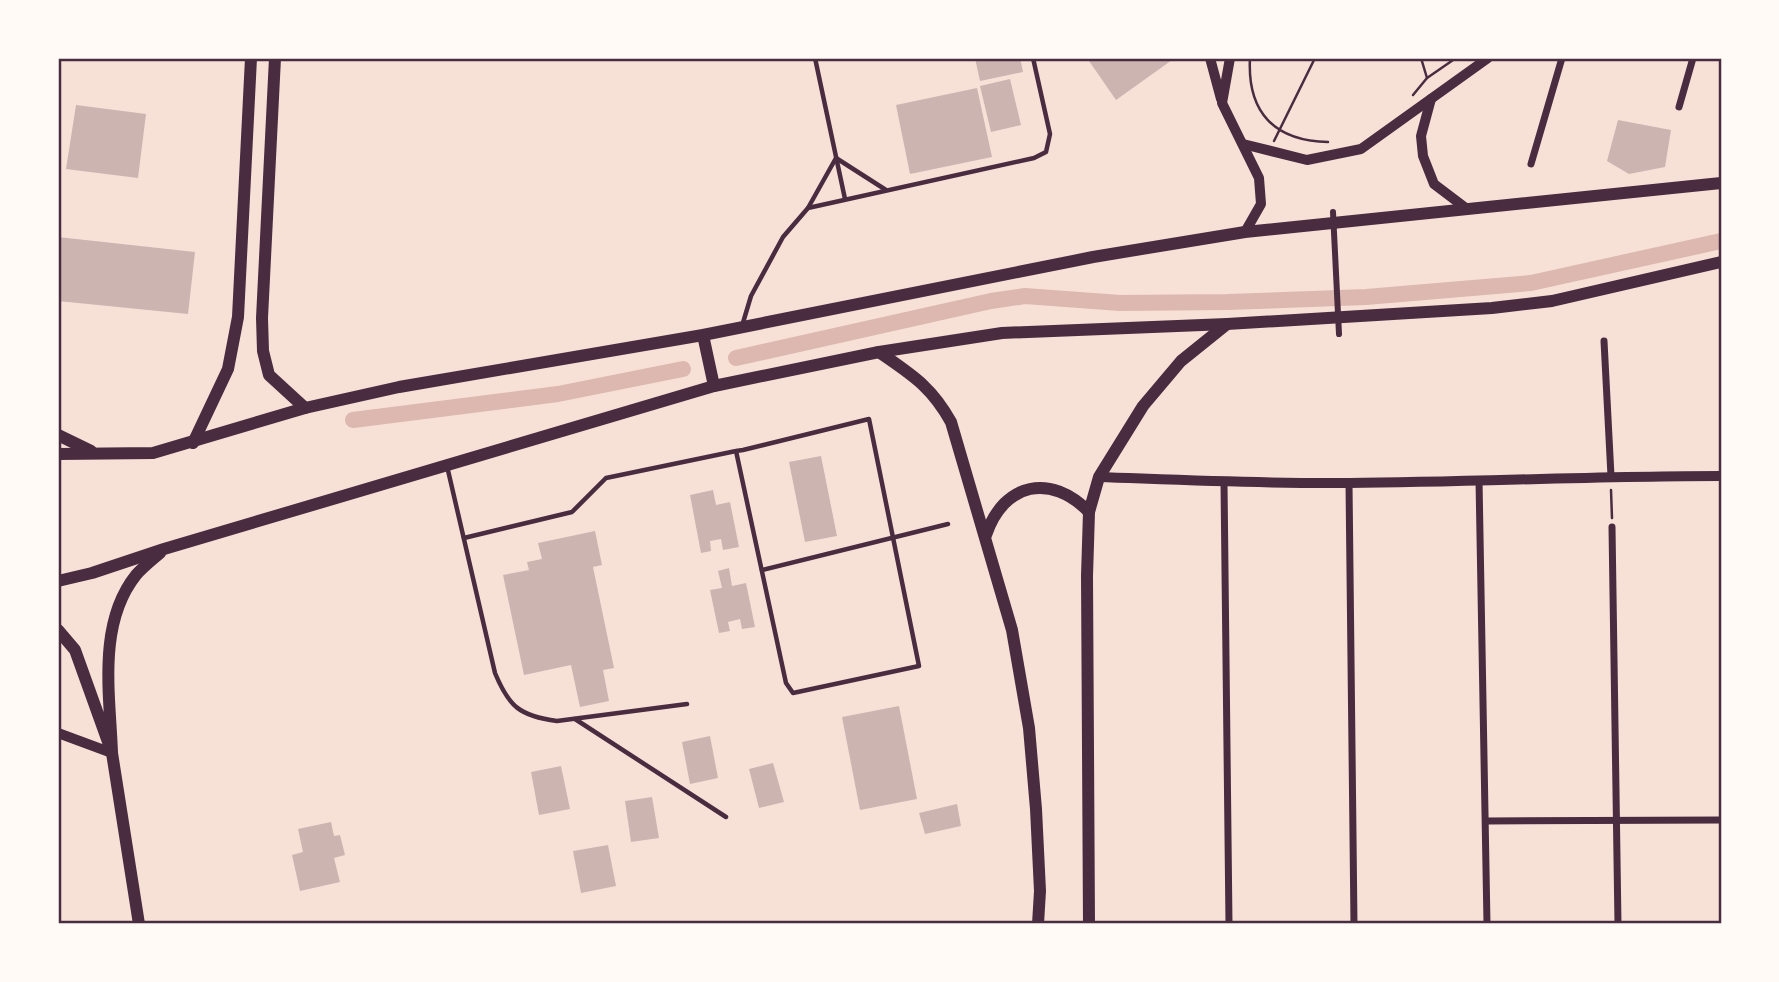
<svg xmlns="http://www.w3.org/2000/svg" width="1779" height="982" viewBox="0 0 1779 982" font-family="'Archivo Narrow',sans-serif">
<rect width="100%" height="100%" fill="#f7e1d7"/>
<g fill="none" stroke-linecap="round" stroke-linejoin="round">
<g stroke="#dcb8b0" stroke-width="16">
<polyline points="736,358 991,301 1025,296 1120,303 1228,302 1366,297 1531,283 1721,241"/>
<polyline points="353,420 558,394 683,369"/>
</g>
</g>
<g fill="#ccb4b1">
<polygon points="975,58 1020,58 1023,72 980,81"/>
<polygon points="1087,58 1170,58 1172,60 1116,100"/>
<polygon points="1010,79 1021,125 991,132 980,86"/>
<polygon points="977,88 992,157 910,174 896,105"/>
<polygon points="76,105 146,114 138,178 66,169"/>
<polygon points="1618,120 1671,130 1665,167 1629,174 1607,161"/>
<polygon points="58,237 195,252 188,314 58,301"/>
<polygon points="821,456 837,536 805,542 789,462"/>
<polygon points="713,490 716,505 730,502 739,547 723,550 721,539 710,541 711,551 701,553 690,495"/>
<polygon points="595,531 602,565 593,567 614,668 603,670 609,701 580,707 571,665 524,675 503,575 529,570 527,562 542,559 538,543"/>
<polygon points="729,568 732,586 746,583 755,627 742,629 740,619 728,622 730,631 719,633 710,590 722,588 718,571"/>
<polygon points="899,706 917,799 860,810 842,717"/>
<polygon points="710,736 718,778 690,784 682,742"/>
<polygon points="773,763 784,802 759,808 749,769"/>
<polygon points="561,766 570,809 539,815 531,772"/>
<polygon points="652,797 659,838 631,842 625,801"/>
<polygon points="957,804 961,826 925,834 919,813"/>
<polygon points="331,822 334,836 340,835 345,855 334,858 340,882 300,891 292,855 303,852 298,829"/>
<polygon points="608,845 616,886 581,893 573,851"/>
</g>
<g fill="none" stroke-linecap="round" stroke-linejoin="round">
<g stroke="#4a2c40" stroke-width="2.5">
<path d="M1250,58C1247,112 1274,141 1328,142"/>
<polyline points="1421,58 1427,78"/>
<polyline points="1413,95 1427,78 1456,58"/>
<polyline points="1274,141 1315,58"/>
<polyline points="1611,490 1612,518"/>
</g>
<g stroke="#4a2c40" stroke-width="4.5">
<polyline points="815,58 845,199"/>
<polyline points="808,208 836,158 886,190"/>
<polyline points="742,326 751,296 783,237 808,208 1034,158 1046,152 1050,134 1033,58"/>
<path d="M447,466L495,673C509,707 520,716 557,721L687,704"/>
<polyline points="464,538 572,512 606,478 736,451 743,450 869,419 919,666 793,693 786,683 736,451"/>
<polyline points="762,570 948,524"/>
<polyline points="575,719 726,817"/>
</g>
<polyline stroke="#4a2c40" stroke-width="6" points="1333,212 1339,334"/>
<g stroke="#4a2c40" stroke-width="7">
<polyline points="1679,107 1693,58"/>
<polyline points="1531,164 1562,58"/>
<polyline points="1604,341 1611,476"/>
<polyline points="1479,480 1487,924"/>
<polyline points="1224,482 1229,924"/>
<polyline points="1349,483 1354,924"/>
<polyline points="1612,527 1618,924"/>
<polyline points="1487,821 1721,820"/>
</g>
<g stroke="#4a2c40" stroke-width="10">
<polyline points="1210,58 1221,99"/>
<polyline points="1230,58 1222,103 1259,178 1261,204 1245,232"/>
<polyline points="1431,99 1421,136 1423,156 1434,184 1467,209"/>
<polyline points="1243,144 1307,160 1361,149 1488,58"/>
<path d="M1099,477C1183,480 1266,484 1349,483C1473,482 1597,476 1721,476"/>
<polyline points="58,733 112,753"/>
</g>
<g stroke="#4a2c40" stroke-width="12">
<polyline points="275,58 262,318 263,351 269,375 305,408"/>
<polyline points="703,335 714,386"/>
<path d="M879,352C912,375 931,386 951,422L1012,630L1029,728L1036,809L1040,891L1038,924"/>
<polyline points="58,435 91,451"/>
<polyline points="193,443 228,369 238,317 251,58"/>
<polyline points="58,454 153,453 305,408 399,387 703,335 1093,257 1245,232 1721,183"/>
<path d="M986,535C1004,482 1051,473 1089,512"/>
<polyline points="58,581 92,573 164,549 714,386 879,352 1002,333 1227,324 1492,308 1552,301 1721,262"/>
<path d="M58,630L75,650L112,753C110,695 97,624 136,575C143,567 152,560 160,553"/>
<polyline points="112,753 139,924"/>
<polyline points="1089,924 1087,576 1089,512 1099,477 1143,406 1181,361 1227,324"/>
</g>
</g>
<rect width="1779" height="982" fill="none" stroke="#fffaf5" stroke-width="119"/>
<rect x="60" y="60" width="1660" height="862" fill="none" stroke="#4a2c40" stroke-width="2.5"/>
</svg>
